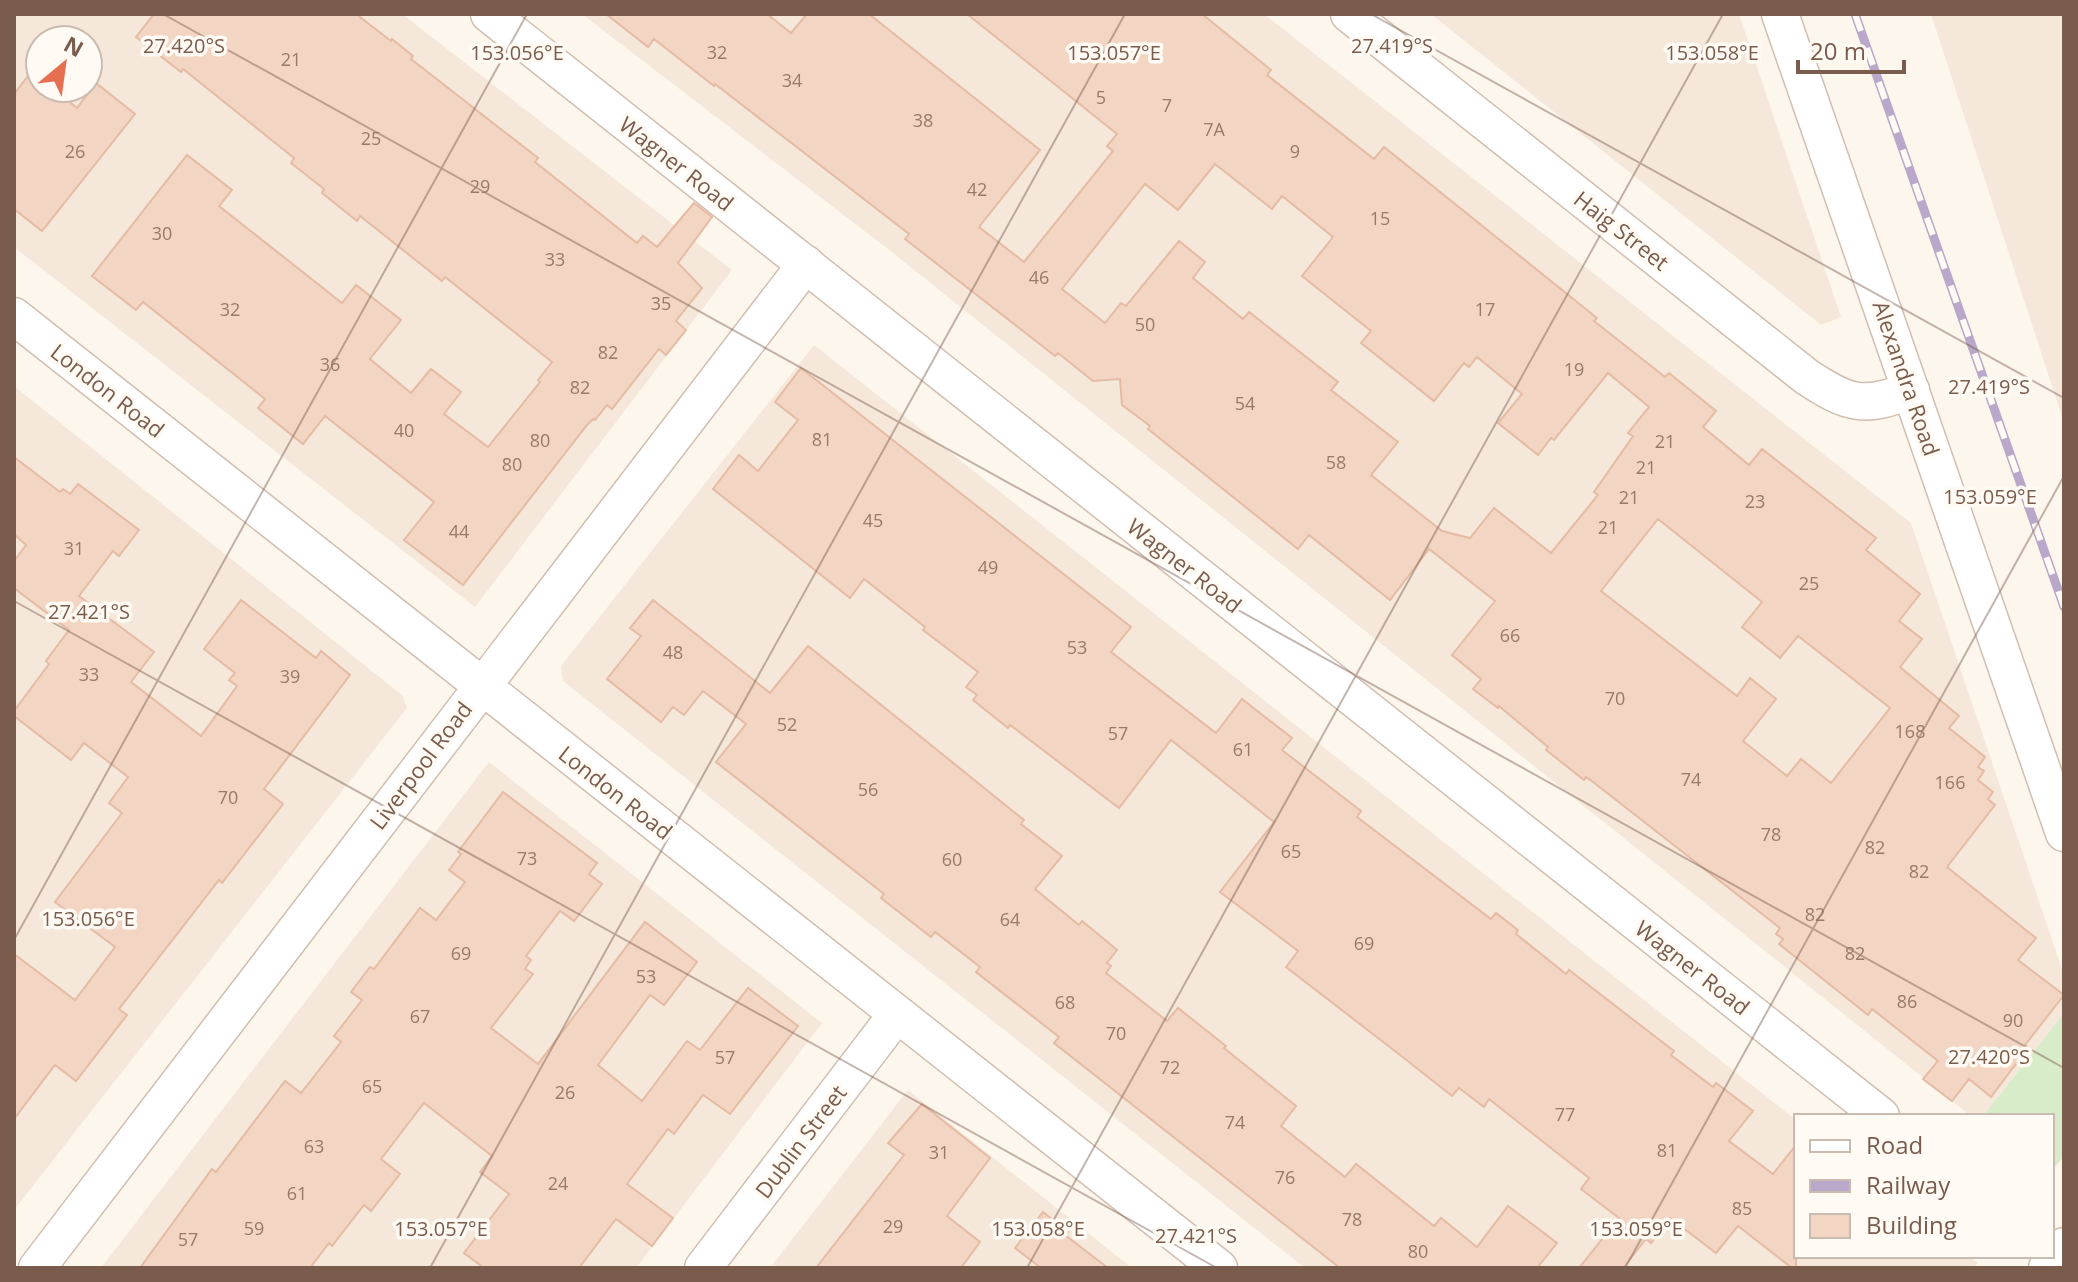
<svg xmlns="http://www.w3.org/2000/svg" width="2078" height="1282" viewBox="0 0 2078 1282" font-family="'Open Sans',sans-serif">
<rect width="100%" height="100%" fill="#fdf6ec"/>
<g fill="#f5e8da" fill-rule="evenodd">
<path d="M14,14H402L732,270L475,607L14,247ZM40,40H88V88H40Z"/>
<polygon points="582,14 1264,14 1911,523 2064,975 2064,1013 1983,1116 1971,1116 888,249"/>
<polygon points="1431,14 1739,14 1841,317 1821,325"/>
<polygon points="1931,14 2064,14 2064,423"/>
<polygon points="814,345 1796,1120 1796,1256 1969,1256 1978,1263 1974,1268 1305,1268 563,681 561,666"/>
<polygon points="14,386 402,695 407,708 14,1210"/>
<polygon points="489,762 822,1023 636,1268 101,1268"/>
<polygon points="908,1090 1132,1268 770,1268"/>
</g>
<polygon fill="#d8ecc9" points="2064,1013 2064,1156 2052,1171 2052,1116 1983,1116"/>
<g fill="#f3d5c3" stroke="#e6bba3" stroke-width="2" fill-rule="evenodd">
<polygon points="154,14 356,14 391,41 392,39 413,56 411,59 538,158 535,162 637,243 643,236 657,247 694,203 712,217 678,263 702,288 676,321 686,330 666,355 659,349 612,409 607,405 595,420 593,419 587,425 463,585 404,540 434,502 325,416 303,444 258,408 265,399 143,302 136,310 92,276 187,155 232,190 219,206 342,303 356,285 401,320 370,359 411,393 431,369 461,392 444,414 488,447 540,382 538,380 552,362 445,277 442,281 360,216 357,221 322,193 324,189 291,163 294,158 183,69 181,72 136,37"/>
<path d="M606,14H767L791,33L807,14H869L1040,150L979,227L1024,262L1113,151L1107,146L1117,134L967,14H1202L1271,70L1267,75L1374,159L1384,147L1597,318L1594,321L1665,377L1669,373L1716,411L1703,427L1749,465L1762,449L1876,538L1866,550L1920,594L1899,621L1922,639L1900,667L1959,716L1949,728L1985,757L1978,767L1984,771L1978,780L1993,792L1988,799L1995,805L1947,867L2036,938L2018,960L2064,995L2025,1045L2028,1048L2006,1077L1991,1097L1969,1079L1952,1101L1923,1079L1938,1061L1872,1009L1868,1015L1779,944L1783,939L1776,934L1780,928L1593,782L1586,777L1584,780L1546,750L1548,747L1499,706L1498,708L1473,689L1481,679L1452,655L1495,601L1429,549L1390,600L1309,535L1298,549L1148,429L1150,426L1122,405L1120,379L1093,381L1058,353L1055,356L905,239L909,234L715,84L714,86L654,39L648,47ZM1215,164L1272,209L1282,196L1333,237L1302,276L1371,331L1361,343L1434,401L1464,363L1469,367L1477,357L1522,394L1498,423L1538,455L1551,438L1554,440L1608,373L1649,407L1628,433L1633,436L1594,492L1598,495L1551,553L1494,508L1470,538L1442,531L1371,475L1398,442L1331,390L1338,382L1249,312L1243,319L1193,278L1205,262L1179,241L1126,306L1121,303L1105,323L1062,289L1145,184L1178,210ZM1658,519L1762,602L1742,627L1780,658L1798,636L1890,708L1831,783L1801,759L1787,776L1743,741L1776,699L1750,678L1737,696L1601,591Z"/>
<polygon points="32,71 40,78 40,88 53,88 77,108 96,83 135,114 42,231 14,209 14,94"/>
<polygon points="801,368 1131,627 1111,652 1216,733 1242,699 1292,738 1282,750 1361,811 1357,817 1491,919 1496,913 1518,930 1516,934 1566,974 1569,970 1644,1028 1674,1051 1671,1055 1713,1087 1716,1083 1753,1111 1729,1141 1773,1174 1796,1145 1796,1268 1792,1268 1738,1226 1716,1253 1670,1218 1651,1243 1646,1239 1623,1268 1579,1268 1619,1218 1581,1189 1589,1178 1489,1099 1484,1107 1459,1088 1452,1096 1400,1055 1286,967 1298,951 1220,892 1274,822 1171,740 1119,808 1010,725 1008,728 973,700 977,695 966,687 978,672 923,630 925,627 864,579 850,598 713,489 739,455 758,471 798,420 775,402"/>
<polygon points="14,457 60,492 63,489 70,494 78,484 139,530 119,556 113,551 79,596 154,652 131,682 201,736 237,686 229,680 235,673 204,649 241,600 316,658 321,651 350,675 264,789 283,804 222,883 219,880 119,1009 127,1015 76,1081 55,1065 14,1119 14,954 75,1000 115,947 55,902 122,813 109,803 128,777 84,743 71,760 14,716 14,711 49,664 46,661 69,630 14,588 14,561 26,545 14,534"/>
<polygon points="653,600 770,693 808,646 1024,820 1021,824 1062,856 1035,889 1079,925 1082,921 1117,950 1107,963 1111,966 1106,973 1167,1021 1178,1008 1226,1046 1224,1048 1296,1106 1281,1126 1345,1177 1356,1164 1434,1226 1441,1218 1477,1247 1508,1206 1557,1243 1537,1268 1340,1268 1054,1043 1059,1037 976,972 980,967 935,932 931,937 881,898 884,894 716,762 746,724 703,691 684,715 673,707 661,722 607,679 641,636 630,628"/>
<polygon points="503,792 597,863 589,874 602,884 574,921 560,911 526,956 531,960 525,969 533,974 491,1028 538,1064 645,922 697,962 664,1005 650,995 598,1065 642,1101 687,1041 700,1050 748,988 798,1026 730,1114 703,1095 674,1134 668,1129 627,1184 673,1218 652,1246 616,1219 579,1268 484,1268 464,1253 509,1194 480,1172 492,1156 424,1103 381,1159 400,1174 371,1211 364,1205 332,1246 329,1243 310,1268 140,1268 212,1169 216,1172 285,1081 301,1093 341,1042 334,1036 362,1000 351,992 370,967 374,969 420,908 436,920 465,882 449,870 461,854 458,852"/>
<polygon points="922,1104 990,1158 947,1216 980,1242 961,1268 816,1268 904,1155 888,1143"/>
<polygon points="1043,1212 1068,1232 1065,1235 1108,1268 1041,1268 1015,1248"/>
</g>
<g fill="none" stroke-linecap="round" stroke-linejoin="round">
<defs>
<g id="minor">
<polyline points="489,14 1881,1116"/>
<path d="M1349,14L1807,377C1848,404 1864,409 1911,390"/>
<polyline points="1780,14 2064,833"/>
<polyline points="14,316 1219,1268"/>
<polyline points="37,1268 806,264"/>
<polyline points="703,1268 897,1014"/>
<polyline points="2047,1268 2064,1246"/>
</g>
</defs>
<use href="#minor" stroke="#d1beb0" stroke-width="39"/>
<use href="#minor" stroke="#fff" stroke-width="36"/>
<defs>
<polyline id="rail" points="1855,14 2064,607"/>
</defs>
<use href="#rail" stroke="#b9a8c9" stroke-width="9"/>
<use href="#rail" stroke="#fffaf3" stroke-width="6" stroke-dasharray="18" stroke-linecap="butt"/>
</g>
<path fill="none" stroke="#7a5c4d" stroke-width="2" stroke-opacity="0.45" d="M163,14L2064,1068M1371,14L2064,398M14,601L1217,1268M14,940L527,14M430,1268L1125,14M1027,1268L1723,14M1625,1268L2064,476"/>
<g text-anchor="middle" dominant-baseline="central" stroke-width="7" stroke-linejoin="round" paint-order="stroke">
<g font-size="18" fill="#987a6a">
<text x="717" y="52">32</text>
<text x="291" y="59">21</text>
<text x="792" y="80">34</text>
<text x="1101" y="97">5</text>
<text x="1167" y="105">7</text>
<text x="923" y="120">38</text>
<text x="1214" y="129">7A</text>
<text x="371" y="138">25</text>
<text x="75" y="151">26</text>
<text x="1295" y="151">9</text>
<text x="480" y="186">29</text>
<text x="977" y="189">42</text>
<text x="1380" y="218">15</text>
<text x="162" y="233">30</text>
<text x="555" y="259">33</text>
<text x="1039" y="277">46</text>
<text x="661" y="303">35</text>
<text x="230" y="309">32</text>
<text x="1485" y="309">17</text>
<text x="1145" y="324">50</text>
<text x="608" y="352">82</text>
<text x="330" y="364">36</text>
<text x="1574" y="369">19</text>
<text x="580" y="387">82</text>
<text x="1245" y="403">54</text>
<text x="404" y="430">40</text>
<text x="822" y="439">81</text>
<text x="540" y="440">80</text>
<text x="1665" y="441">21</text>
<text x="1336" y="462">58</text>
<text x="512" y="464">80</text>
<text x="1646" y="467">21</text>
<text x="1629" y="497">21</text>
<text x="1755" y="501">23</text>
<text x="873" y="520">45</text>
<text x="1608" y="527">21</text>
<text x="459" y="531">44</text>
<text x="74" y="548">31</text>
<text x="988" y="567">49</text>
<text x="1809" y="583">25</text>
<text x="1510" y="635">66</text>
<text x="1077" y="647">53</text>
<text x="673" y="652">48</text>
<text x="89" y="674">33</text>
<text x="290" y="676">39</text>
<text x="1615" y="698">70</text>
<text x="787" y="724">52</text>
<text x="1910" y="731">168</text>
<text x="1118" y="733">57</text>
<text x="1243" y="749">61</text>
<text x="1691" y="779">74</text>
<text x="1950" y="782">166</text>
<text x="868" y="789">56</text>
<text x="228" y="797">70</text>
<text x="1771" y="834">78</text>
<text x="1875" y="847">82</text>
<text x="1291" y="851">65</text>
<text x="527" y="858">73</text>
<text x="952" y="859">60</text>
<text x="1919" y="871">82</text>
<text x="1815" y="914">82</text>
<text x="1010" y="919">64</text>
<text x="1364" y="943">69</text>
<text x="461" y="953">69</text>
<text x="1855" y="953">82</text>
<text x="646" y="976">53</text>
<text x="1907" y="1001">86</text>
<text x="1065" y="1002">68</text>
<text x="420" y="1016">67</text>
<text x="2013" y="1020">90</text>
<text x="1116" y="1033">70</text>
<text x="725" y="1057">57</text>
<text x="1170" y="1067">72</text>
<text x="372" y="1086">65</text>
<text x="565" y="1092">26</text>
<text x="1565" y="1114">77</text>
<text x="1235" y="1122">74</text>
<text x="314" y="1146">63</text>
<text x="1667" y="1150">81</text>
<text x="939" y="1152">31</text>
<text x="1285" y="1177">76</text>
<text x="558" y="1183">24</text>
<text x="297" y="1193">61</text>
<text x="1742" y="1208">85</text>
<text x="1352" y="1219">78</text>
<text x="893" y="1226">29</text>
<text x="254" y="1228">59</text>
<text x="188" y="1239">57</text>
<text x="1418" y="1251">80</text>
</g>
<g font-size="22" fill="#7a5c4d" stroke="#fffaf3">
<text transform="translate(677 163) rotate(38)">Wagner Road</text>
<text transform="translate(1622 230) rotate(38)">Haig Street</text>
<text transform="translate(1907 378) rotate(71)">Alexandra Road</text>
<text transform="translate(108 390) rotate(38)">London Road</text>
<text transform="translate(1185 565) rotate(38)">Wagner Road</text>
<text transform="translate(420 765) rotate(-53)">Liverpool Road</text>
<text transform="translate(616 792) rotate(38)">London Road</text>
<text transform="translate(1693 967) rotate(38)">Wagner Road</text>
<text transform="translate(800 1141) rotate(-53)">Dublin Street</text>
</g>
</g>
<g font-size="20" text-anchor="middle" fill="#7a5c4d" stroke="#fffaf3" stroke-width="7" stroke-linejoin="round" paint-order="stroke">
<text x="184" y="53">27.420°S</text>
<text x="1392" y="53">27.419°S</text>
<text x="517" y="60">153.056°E</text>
<text x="1114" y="60">153.057°E</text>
<text x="1712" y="60">153.058°E</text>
<text x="1989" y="394">27.419°S</text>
<text x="1990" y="504">153.059°E</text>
<text x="89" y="619">27.421°S</text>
<text x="88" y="926">153.056°E</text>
<text x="1989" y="1064">27.420°S</text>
<text x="441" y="1236">153.057°E</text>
<text x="1038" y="1236">153.058°E</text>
<text x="1636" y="1236">153.059°E</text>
<text x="1196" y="1243">27.421°S</text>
</g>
<rect width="2078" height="1282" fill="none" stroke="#7a5c4d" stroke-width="32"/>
<rect x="1794" y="1114" width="260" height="144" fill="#fffaf3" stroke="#cabbb1" stroke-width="2"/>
<rect x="1810" y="1140" width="40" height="12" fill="#ffffff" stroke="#cabbb1" stroke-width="2"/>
<text x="1866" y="1154" font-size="24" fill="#7a5c4d">Road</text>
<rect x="1810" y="1180" width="40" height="12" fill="#b9a8c9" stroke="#cabbb1" stroke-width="2"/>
<text x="1866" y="1194" font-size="24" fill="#7a5c4d">Railway</text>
<rect x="1810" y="1214" width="40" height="24" fill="#f3d5c3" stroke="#cabbb1" stroke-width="2"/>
<text x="1866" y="1234" font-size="24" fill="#7a5c4d">Building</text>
<g transform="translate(64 64) rotate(29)"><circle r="38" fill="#fffaf3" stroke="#cabbb1" stroke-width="2"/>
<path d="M0-6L14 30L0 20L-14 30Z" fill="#e76f51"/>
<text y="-12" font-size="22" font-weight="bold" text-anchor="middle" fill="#7a5c4d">N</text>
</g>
<path d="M1798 60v12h106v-12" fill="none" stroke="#7a5c4d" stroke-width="4"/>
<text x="1810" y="60" font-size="24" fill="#7a5c4d" stroke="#fffaf3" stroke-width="6" paint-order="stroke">20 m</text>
</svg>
